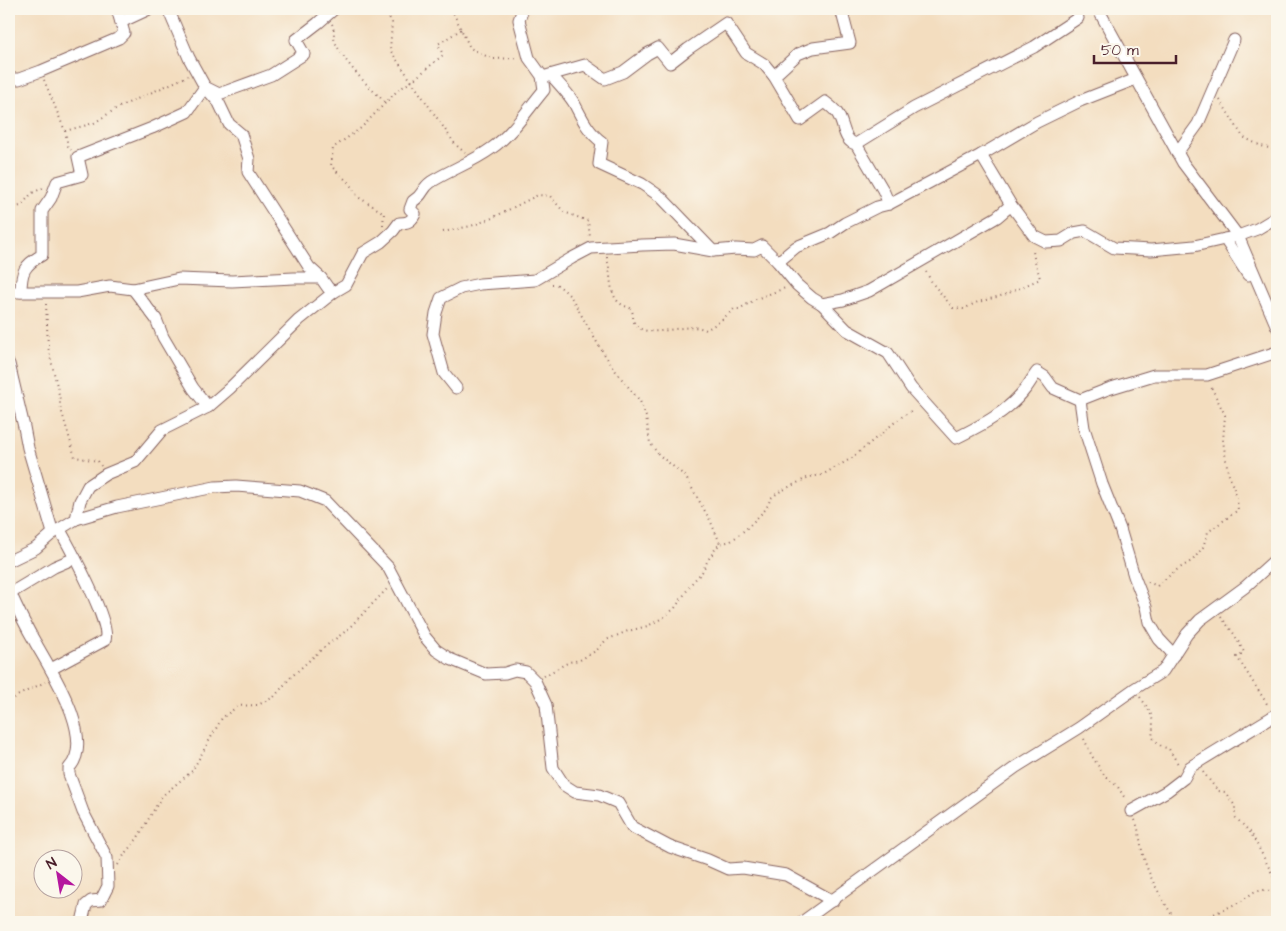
<svg xmlns="http://www.w3.org/2000/svg" width="1286" height="931" viewBox="0 0 1286 931" font-family="'Architects Daughter',sans-serif">
<rect width="100%" height="100%" fill="#fbf7ec"/>
<filter id="ink" filterUnits="userSpaceOnUse"><feTurbulence type="fractalNoise" baseFrequency=".02" numOctaves="2"/><feDisplacementMap in="SourceGraphic" scale="10" xChannelSelector="R" yChannelSelector="G"/><feConvolveMatrix kernelMatrix="1 2 1 2 8 2 1 2 1" color-interpolation-filters="sRGB"/></filter>
<filter id="wash" filterUnits="userSpaceOnUse"><feTurbulence type="fractalNoise" baseFrequency=".0096" numOctaves="4" result="noise"/><feDisplacementMap in="SourceGraphic" scale="20" xChannelSelector="R" yChannelSelector="G"/><feGaussianBlur stdDeviation="1.12" result="paint"/><feColorMatrix in="noise" values="0 0 0 0 0 0 0 0 0 0 0 0 0 0 0 0 0 1.4 0 .05"/><feComposite in="paint" operator="in"/></filter>
<g filter="url(#wash)">
<rect width="100%" height="100%" fill="#f3ddbf"/>
</g>
<g filter="url(#ink)">
<g fill="none" stroke-linecap="round" stroke-linejoin="round">
<defs>
<g id="minor">
<polyline points="168,9 189,58 205,87 219,103 229,124 241,134 249,159 248,172 309,267 321,278"/>
<polyline points="1098,9 1183,163 1238,236 1277,327"/>
<polyline points="121,22 149,9"/>
<path d="M551,75C559,84 568,93 574,103C582,118 588,132 602,142L599,164L642,184L661,197L713,251L736,249L754,250L762,246L778,262L797,285L812,298L822,304L843,300L869,291L997,217L1011,205"/>
<path d="M546,76L585,65L605,79L623,72L647,54L658,48L670,63L688,49L726,23L746,53L764,64L774,76L800,120L825,102C829,105 834,109 837,113C844,122 843,142 856,144L883,190L889,204"/>
<polyline points="774,76 798,54 813,48 850,43 841,9"/>
<polyline points="9,79 19,79 41,71 119,38 124,33 117,9"/>
<polyline points="856,144 914,108 1034,47 1078,18"/>
<polyline points="1177,153 1198,124 1234,40"/>
<polyline points="981,155 1011,205 1034,236 1046,242 1061,241 1074,233 1085,231 1114,248 1151,250 1194,246 1238,236 1257,229 1277,217"/>
<polyline points="1225,239 1248,275"/>
<polyline points="778,262 796,247 830,233 845,223 877,207 889,204 981,155 1037,122 1080,101 1136,79"/>
<polyline points="133,289 156,319 163,337 193,388 208,407"/>
<polyline points="9,292 77,292 110,286 133,289 179,279 232,281 294,278 321,278 328,288 334,292"/>
<path d="M21,292C21,272 24,265 42,255V211L51,198L57,182L82,175L78,157L152,128L187,112L205,87L219,94L271,75L304,54L296,40L318,23L334,9"/>
<path d="M822,304L847,330L888,353L911,388L956,438C982,425 1008,412 1026,388C1030,383 1033,377 1037,372L1045,377L1053,388L1080,400L1108,389L1154,375H1207L1277,352"/>
<polyline points="9,364 24,427 28,448 53,533"/>
<polyline points="456,388 444,373 433,334 436,313 441,298 461,288 480,284 535,280 572,258 591,248 642,245 674,244 713,251"/>
<polyline points="1080,400 1084,428 1102,484 1120,529 1134,576 1146,607 1149,622 1159,639 1174,655"/>
<polyline points="76,519 117,507 215,487 236,486 300,491 325,501 388,567 425,637 436,650 450,659 486,674 505,673 515,670 526,672 535,681 546,705 553,768 564,785 575,792 599,795 618,803 632,827 670,847 708,860 728,869 743,868 786,875 833,901"/>
<path d="M9,561L36,548L53,533L76,519L80,501L88,486L106,474L135,462L162,430L208,407L230,388L299,320L334,292L346,285L363,253L381,242L393,231L399,223C407,223 411,222 415,214L410,209L413,201C424,195 421,189 431,182C450,170 473,162 492,148C512,134 528,109 544,90L542,76L529,58L519,20L523,9"/>
<path d="M9,590C17,608 25,625 35,642C50,669 97,739 69,768V774L83,812L107,858L108,886L101,900L91,901L86,905L82,922"/>
<polyline points="9,594 54,567 75,558"/>
<path d="M51,669L105,640C112,625 70,548 60,530"/>
<polyline points="1131,811 1167,791 1184,778 1190,767 1277,714"/>
<polyline points="802,922 1016,767 1079,728 1134,689 1163,671 1187,634 1200,620 1245,587 1277,558"/>
</g>
</defs>
<use href="#minor" stroke="#85625f" stroke-width="13"/>
<g stroke="#85625f" stroke-width="2" stroke-dasharray="1 4" stroke-linecap="butt">
<polyline points="385,9 392,23 390,50 455,144 465,153"/>
<polyline points="445,9 453,12 470,48 492,59 519,58"/>
<polyline points="9,15 13,22 9,24"/>
<path d="M332,24C335,30 333,37 335,42C346,65 367,85 385,102"/>
<polyline points="44,80 65,131 68,146 71,150"/>
<polyline points="1220,100 1243,137 1261,146 1277,150"/>
<polyline points="65,131 94,123 117,108 188,76"/>
<polyline points="9,208 21,206 32,193 43,188"/>
<polyline points="383,225 384,213 358,197 349,183 331,166 333,148 361,128 398,90 412,81 443,55 438,44 462,29"/>
<polyline points="443,232 471,226 490,219 538,195 550,196 564,212 588,221 590,237"/>
<path d="M607,257C607,261 609,264 609,268C611,280 610,297 621,304C624,307 629,306 631,309C634,313 632,320 635,324C648,342 687,320 706,330L719,322L734,309H739L756,299L785,288"/>
<path d="M926,272L933,284L953,308L964,309L975,303L1004,295L1040,279C1038,268 1033,260 1033,249"/>
<polyline points="552,284 556,284 563,289 571,297 599,346 617,373 640,401 646,417 650,443 659,455 685,476 710,520 720,543"/>
<polyline points="46,304 48,347 60,399 60,406 75,457 98,461 101,466"/>
<polyline points="1148,582 1157,586 1175,571 1193,560 1203,547 1208,532 1238,510 1237,498 1228,472 1223,441 1225,415 1210,385"/>
<polyline points="1221,617 1234,634 1244,652 1237,657 1269,707"/>
<polyline points="544,676 569,662 580,660 597,650 606,640 628,631 648,626 664,617 675,608 692,583 702,572 708,560 716,548 720,544 731,541 746,529 766,509 771,498 779,492 809,477 822,475 852,458 900,418 914,409"/>
<path d="M1140,697C1151,712 1155,718 1152,737L1161,746L1169,749L1178,764"/>
<polyline points="9,700 45,682"/>
<polyline points="1084,739 1092,756 1104,775 1118,787 1126,800"/>
<polyline points="1203,772 1218,791 1225,792 1235,806 1235,817 1251,833 1277,883"/>
<path d="M1135,820C1140,832 1140,843 1143,855C1149,879 1164,901 1176,922"/>
<polyline points="118,865 126,852 137,839 162,796 192,771 222,718 238,706 258,705 274,697 291,677 322,649 346,631 387,589"/>
<polyline points="1196,922 1240,902 1254,892 1264,890 1277,892"/>
</g>
<use href="#minor" stroke="#fff" stroke-width="11"/>
</g>
</g>
<rect width="1286" height="931" fill="none" stroke="#fbf7ec" stroke-width="30"/>
<g transform="translate(58 874) rotate(329)"><circle r="24" fill="#fbf7ec" stroke="#b4a19f"/>
<path d="M0-4L9 19L0 12L-9 19Z" fill="#b5179e"/>
<text y="-8" font-size="14" font-weight="bold" text-anchor="middle" fill="#4a1f2b">N</text>
</g>
<path d="M1094 55v8h82v-8" fill="none" stroke="#4a1f2b" stroke-width="2.5"/>
<text x="1101" y="55" font-size="15" fill="#4a1f2b" stroke="#fbf7ec" stroke-width="4" paint-order="stroke">50 m</text>
</svg>
